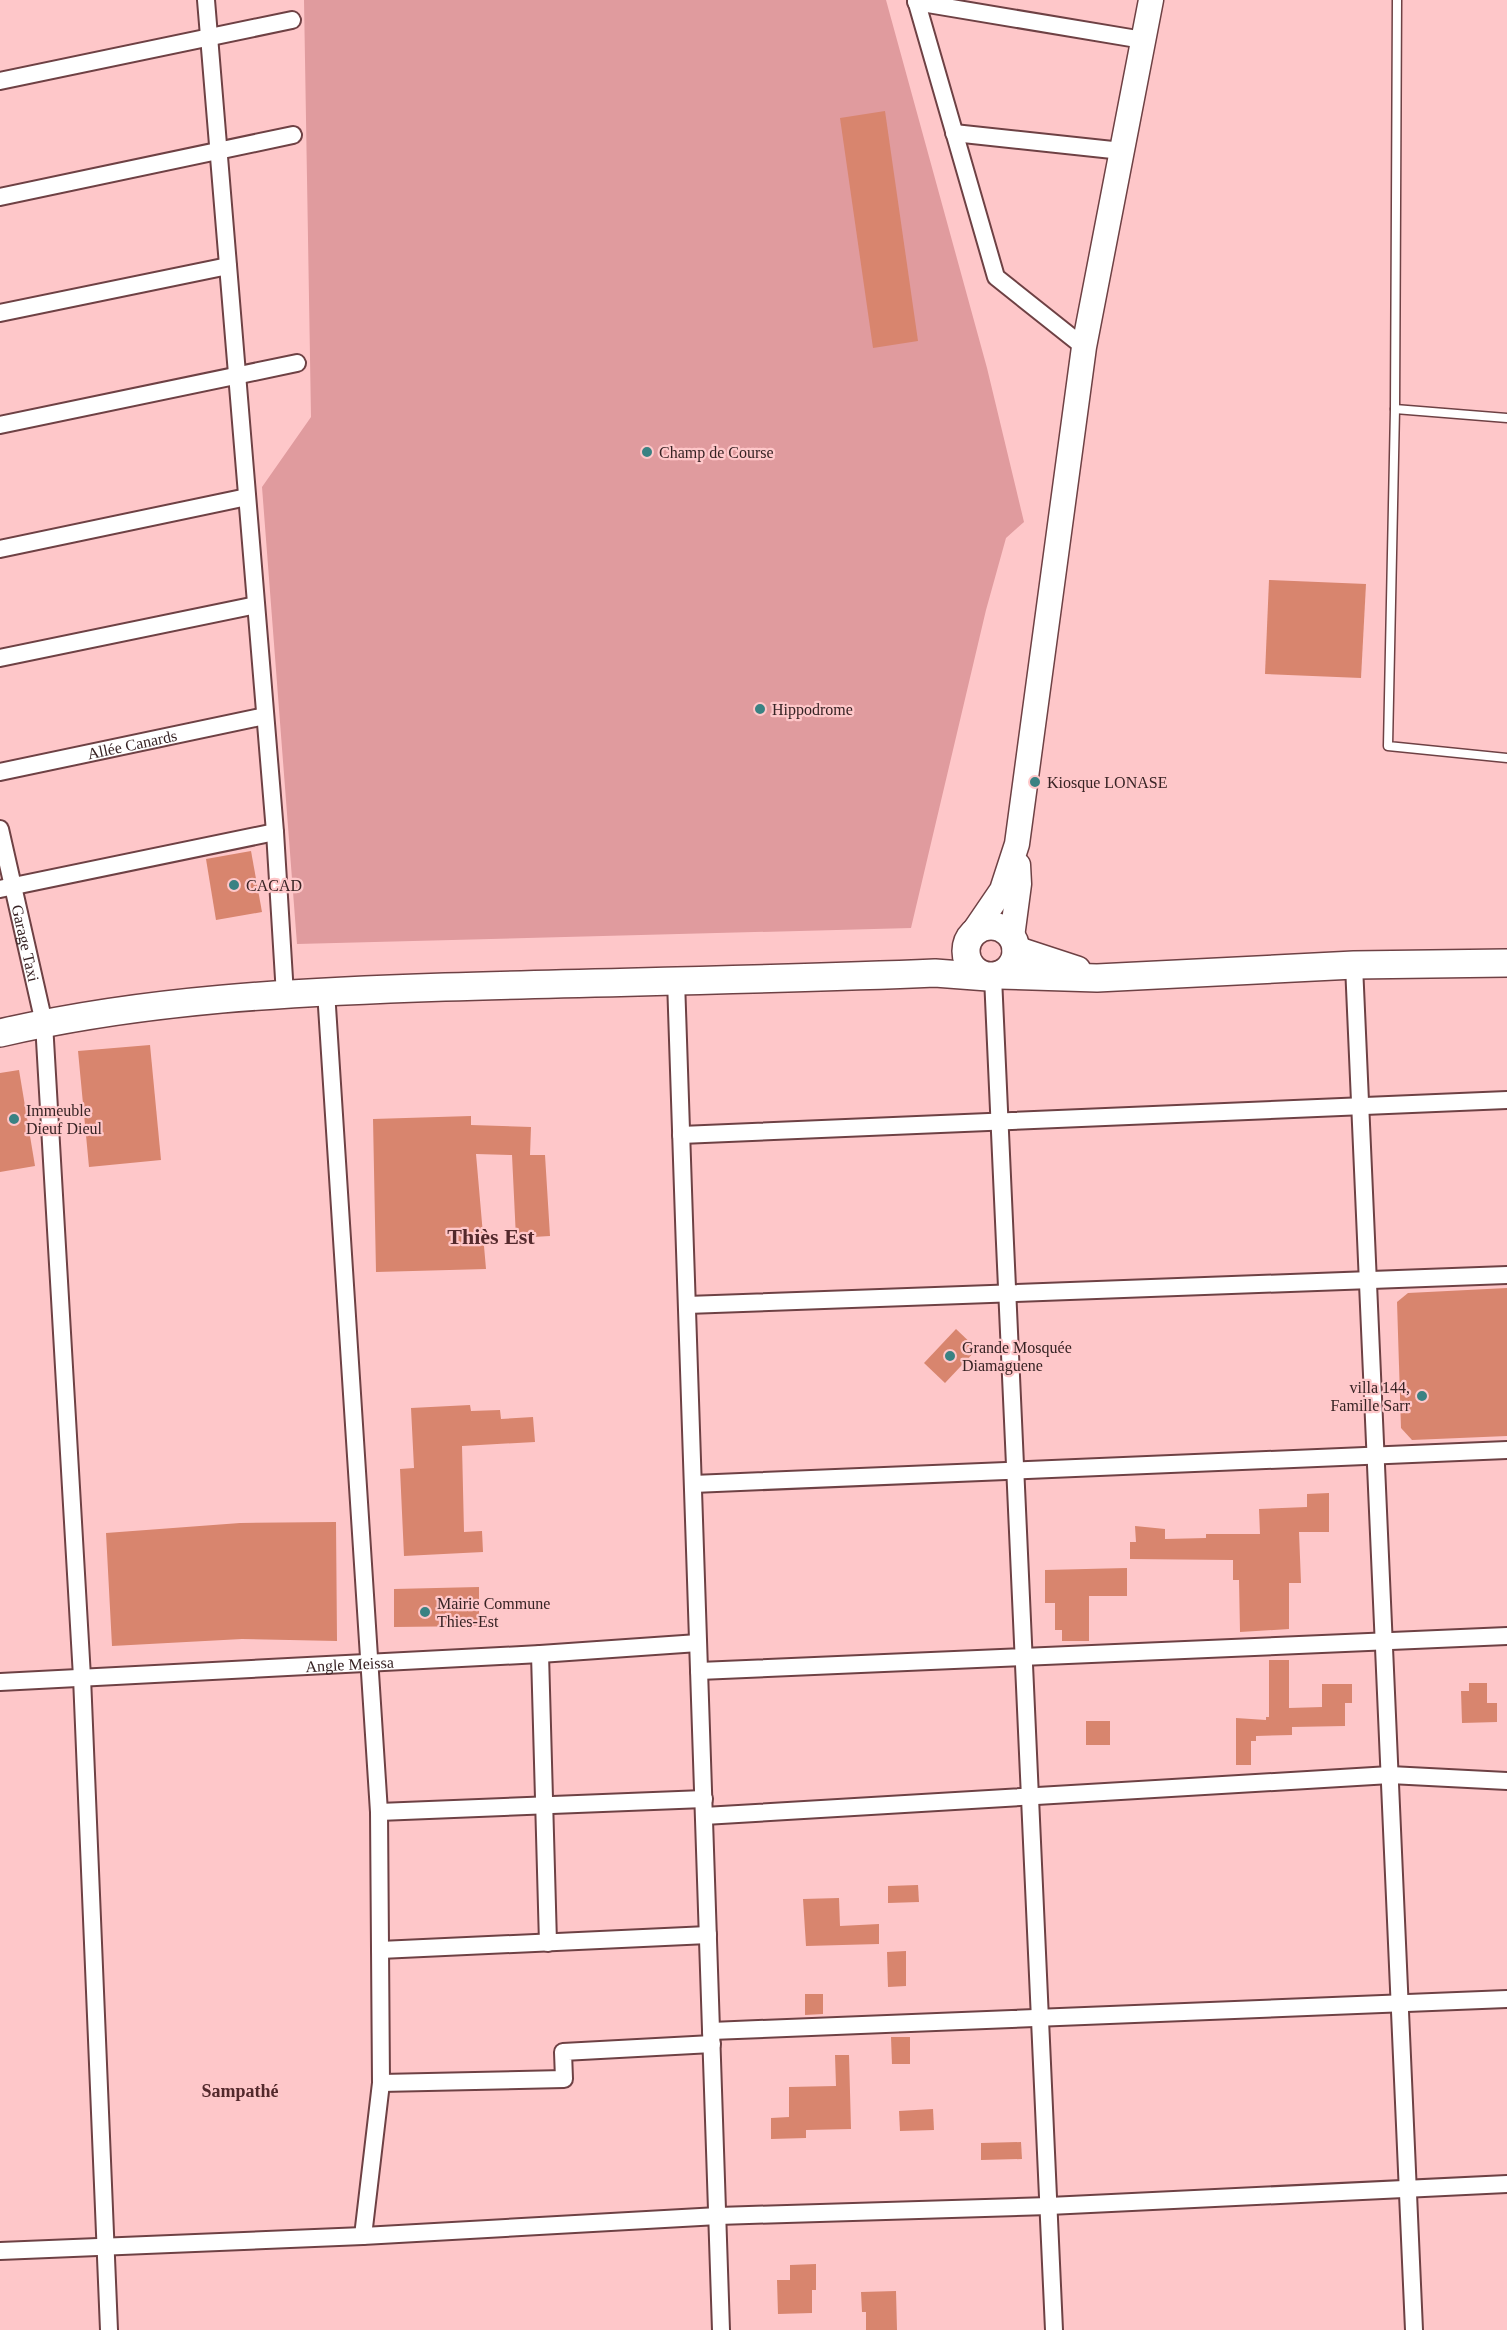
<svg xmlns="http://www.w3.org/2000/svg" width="1507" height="2330" viewBox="0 0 1507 2330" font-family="Georgia,serif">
<rect width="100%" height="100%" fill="#fec7c9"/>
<polygon fill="#e09b9e" points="304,0 886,0 987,368 1024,522 1006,538 986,610 911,928 297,944 262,487 311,417"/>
<g fill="#d8856e">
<polygon points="885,111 918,341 873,348 840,118"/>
<polygon points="1269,580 1366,584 1361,678 1265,674"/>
<polygon points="251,851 262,912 216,920 206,859"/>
<polygon points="150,1045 161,1160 89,1167 78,1051"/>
<polygon points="19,1070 35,1166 0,1172 0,1073"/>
<polygon points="471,1116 471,1125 531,1127 530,1155 545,1155 550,1236 516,1238 512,1155 476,1154 486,1269 376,1272 373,1119"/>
<polygon points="1507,1288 1507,1436 1412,1440 1401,1428 1397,1302 1408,1293"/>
<polygon points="956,1329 977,1349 945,1383 924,1363"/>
<polygon points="470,1405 471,1411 500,1410 501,1419 533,1417 535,1442 462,1446 464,1532 482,1531 483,1552 404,1556 400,1469 414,1468 411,1408"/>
<polygon points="1329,1493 1329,1532 1299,1532 1301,1583 1289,1583 1289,1629 1240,1632 1239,1580 1233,1580 1233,1560 1130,1559 1130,1542 1136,1542 1135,1526 1165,1529 1165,1539 1206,1538 1206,1534 1260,1534 1259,1509 1307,1507 1307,1494"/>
<polygon points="336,1522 337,1641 242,1639 112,1646 106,1533 240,1523"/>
<polygon points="1127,1568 1127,1596 1089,1596 1089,1641 1062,1641 1062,1630 1055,1630 1055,1603 1045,1603 1045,1570"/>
<polygon points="479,1587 479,1626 394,1627 394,1589"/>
<polygon points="1269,1660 1289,1660 1289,1708 1322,1707 1322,1684 1352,1684 1352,1703 1345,1703 1345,1726 1292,1727 1292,1735 1256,1736 1256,1741 1251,1741 1251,1765 1236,1765 1236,1718 1266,1720 1266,1717 1269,1717"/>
<polygon points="1469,1683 1487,1683 1487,1703 1497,1703 1497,1722 1462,1723 1461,1691 1469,1691"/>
<rect x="1086" y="1721" width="24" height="24"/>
<polygon points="918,1885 919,1902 888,1903 888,1886"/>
<polygon points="839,1898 840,1926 879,1924 879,1944 806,1946 803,1899"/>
<polygon points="906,1951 906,1986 888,1987 887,1952"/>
<polygon points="805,1994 823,1994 823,2014 805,2015"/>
<polygon points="891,2037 910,2037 910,2064 892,2064"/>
<polygon points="835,2055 849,2055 851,2129 806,2130 806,2138 771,2139 771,2118 789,2117 789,2087 836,2086"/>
<polygon points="933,2109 934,2130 900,2131 899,2111"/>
<polygon points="1021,2142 1022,2159 981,2160 981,2143"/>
<polygon points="816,2264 816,2290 812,2290 812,2313 778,2314 777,2280 790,2280 790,2265"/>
<polygon points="896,2291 897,2330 866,2330 866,2312 862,2312 861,2292"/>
</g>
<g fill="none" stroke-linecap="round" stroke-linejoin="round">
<defs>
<g id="service">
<polyline points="1397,0 1395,409 1388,746 1507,758"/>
<polyline points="1395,409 1507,418"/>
</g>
<g id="minor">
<polyline points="206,0 275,832 285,995"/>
<polyline points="916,0 996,277 1084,347"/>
<polyline points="916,2 1143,40"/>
<polyline points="0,81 292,20"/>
<polyline points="954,133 1122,151"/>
<polyline points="0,197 293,135"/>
<polyline points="0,313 228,266"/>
<polyline points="0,425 297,363"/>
<polyline points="0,549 247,497"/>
<polyline points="0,658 256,605"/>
<path id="s1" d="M0,772L265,716"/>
<path id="s2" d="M0,829L44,1023L82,1677L109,2330"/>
<polyline points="0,889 275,832"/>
<polyline points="1354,965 1414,2330"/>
<polyline points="993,977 1054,2330"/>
<polyline points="676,980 721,2330"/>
<polyline points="326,991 379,1812 381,2083 363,2236"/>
<polyline points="681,1135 1507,1100"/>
<polyline points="687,1305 1507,1275"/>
<polyline points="693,1484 1507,1450"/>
<polyline points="540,1654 548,1943"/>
<polyline points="699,1671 1507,1636"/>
<path id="s3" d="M0,1682L540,1654L698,1643"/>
<polyline points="379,1812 704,1799"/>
<polyline points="704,1816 1390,1775 1507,1781"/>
<polyline points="380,1950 708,1935"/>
<polyline points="711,2031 1507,1999"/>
<polyline points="381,2083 564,2079 563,2052 712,2044"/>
<polyline points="0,2251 363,2236 718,2216 1049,2206 1507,2184"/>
</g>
<g id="secondary">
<polyline points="972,934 1002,890 1017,844 1084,347 1151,0"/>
<polyline points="1012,937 1019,884 1018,865"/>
</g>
<g id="primary">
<circle cx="991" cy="951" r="25"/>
<polyline points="1016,950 1077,970"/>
<polyline points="999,975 1097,978 1354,965 1507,963"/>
<path d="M0,1033C146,999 296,992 445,987C608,982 771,980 935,973L988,977"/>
</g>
</defs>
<use href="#service" stroke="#6e4144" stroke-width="11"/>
<use href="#minor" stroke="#6e4144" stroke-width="20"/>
<use href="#secondary" stroke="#6e4144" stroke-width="27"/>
<use href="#primary" stroke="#6e4144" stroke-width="30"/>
<use href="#service" stroke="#fff" stroke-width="8"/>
<use href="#minor" stroke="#fff" stroke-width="16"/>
<use href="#secondary" stroke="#fff" stroke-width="24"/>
<use href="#primary" stroke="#fff" stroke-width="27"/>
</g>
<g fill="#3a8283" stroke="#fec7c9" stroke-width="2">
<circle cx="647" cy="452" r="6"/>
<circle cx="760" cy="709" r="6"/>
<circle cx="1035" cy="782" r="6"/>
<circle cx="234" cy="885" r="6"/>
<circle cx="14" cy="1119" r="6"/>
<circle cx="950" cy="1356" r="6"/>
<circle cx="1422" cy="1396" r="6"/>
<circle cx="425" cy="1612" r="6"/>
</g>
<g text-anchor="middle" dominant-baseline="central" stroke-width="4.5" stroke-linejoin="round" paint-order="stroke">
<g font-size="16" fill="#372324" stroke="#fec7c9" text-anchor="start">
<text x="659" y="452">Champ de Course</text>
<text x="772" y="709">Hippodrome</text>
<text x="1047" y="782">Kiosque LONASE</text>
<text x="246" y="885">CACAD</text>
<text x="26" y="1110">Immeuble<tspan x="26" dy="18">Dieuf Dieul</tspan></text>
<text x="962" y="1347">Grande Mosquée<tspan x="962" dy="18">Diamaguene</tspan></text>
<text x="1410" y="1387" text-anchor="end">villa 144,<tspan x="1410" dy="18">Famille Sarr</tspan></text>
<text x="437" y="1603">Mairie Commune<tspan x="437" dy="18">Thies-Est</tspan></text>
</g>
<g font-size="16" fill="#372324" stroke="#fec7c9">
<text stroke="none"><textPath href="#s1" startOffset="135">Allée Canards</textPath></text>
<text stroke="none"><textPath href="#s2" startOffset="117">Garage Taxi</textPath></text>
<text stroke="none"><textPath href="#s3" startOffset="350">Angle Meissa</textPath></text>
</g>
<g font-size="18" font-weight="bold" fill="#53292c" stroke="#fec7c9">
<text x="240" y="2091">Sampathé</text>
</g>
<g font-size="22" font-weight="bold" fill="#53292c" stroke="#fec7c9">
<text x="491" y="1236">Thiès Est</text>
</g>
</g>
</svg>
